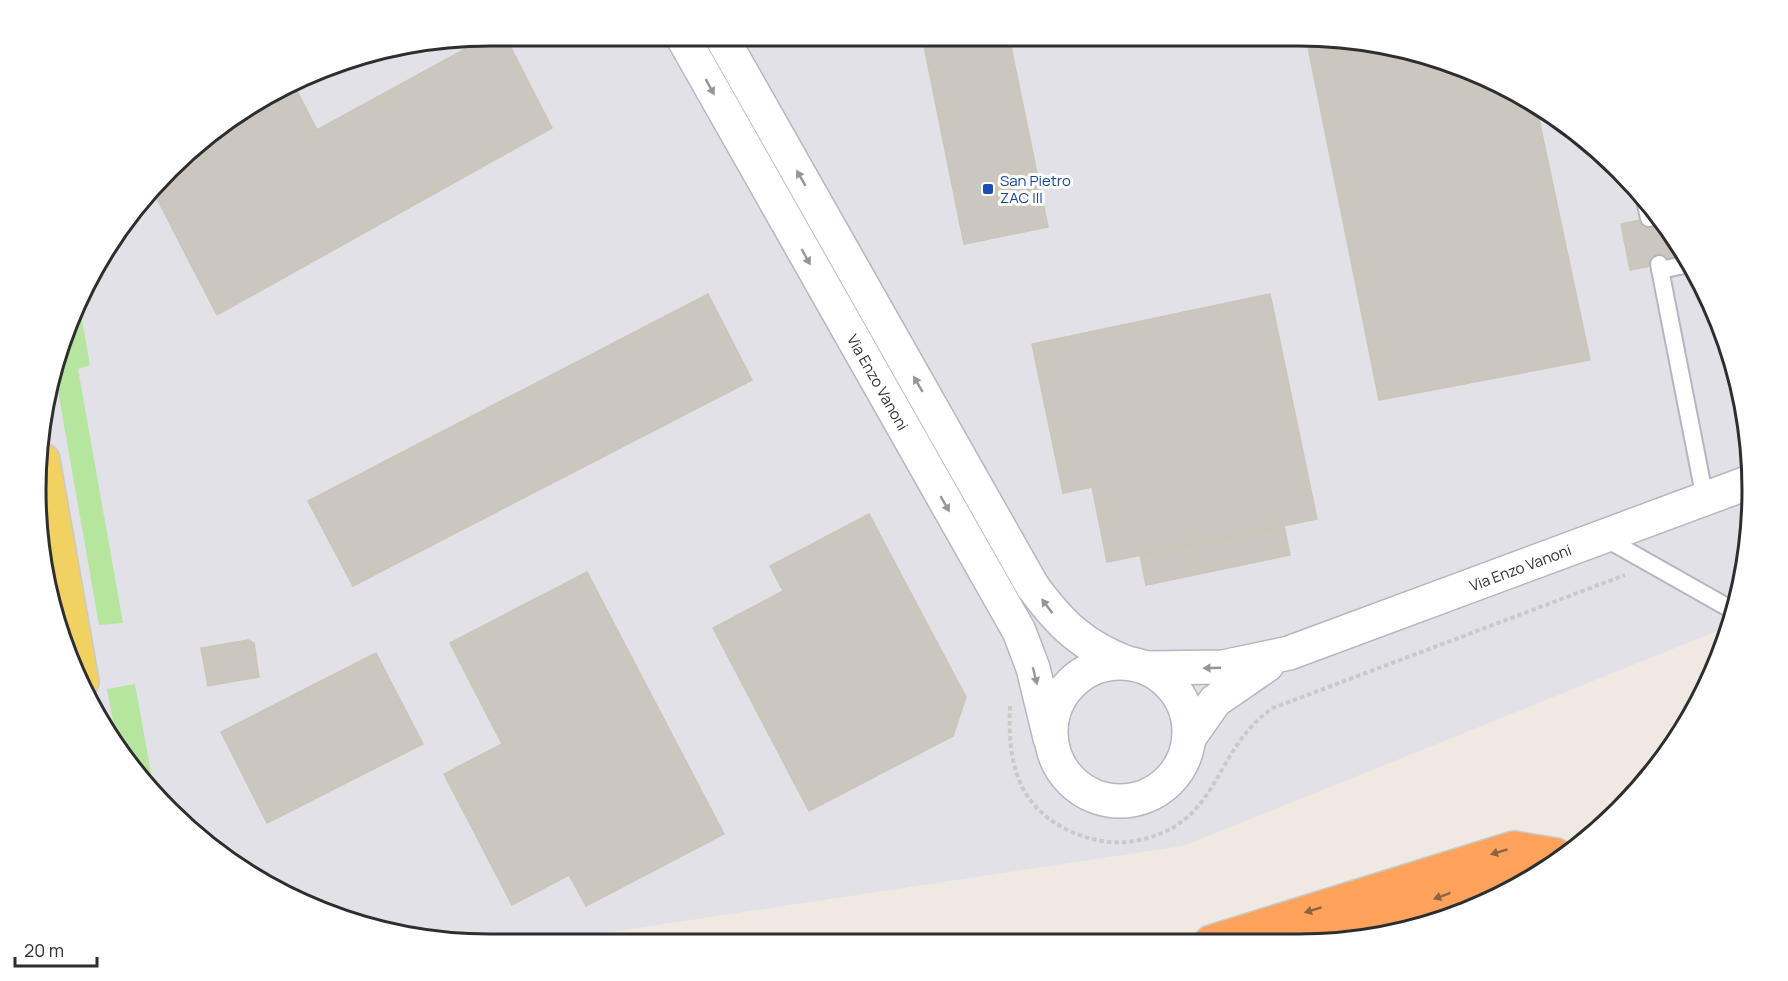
<svg xmlns="http://www.w3.org/2000/svg" width="1788" height="981" viewBox="0 0 1788 981" font-family="Manrope,sans-serif">
<rect width="100%" height="100%" fill="#efe9e1"/>
<polygon fill="#e3e1e8" points="491,36 1327,37 1415,52 1524,97 1597,149 1658,214 1705,289 1736,373 1751,460 1748,549 1730,626 1183,846 530,944 461,944 373,929 264,884 149,790 71,665 37,521 51,373 112,238 214,130 344,60"/>
<g fill="#b6e59e">
<polygon points="80,309 90,365 78,369 123,623 99,625 54,368"/>
<polygon points="135,684 155,795 116,737 107,689"/>
</g>
<g fill="#cbc7bf" stroke="#cbc5ba" stroke-width="1.5">
<polygon points="505,36 552,128 217,315 154,193 214,130 295,87 317,130 487,37"/>
<polygon points="922,36 1009,37 1048,227 964,244"/>
<polygon points="1306,37 1327,37 1415,52 1524,97 1536,105 1590,360 1379,400"/>
<polygon points="1659,216 1686,259 1630,270 1621,224"/>
<polygon points="708,294 752,380 353,586 308,501"/>
<polygon points="1270,294 1317,519 1107,562 1092,487 1063,493 1032,344"/>
<polygon points="869,514 966,697 953,736 809,811 713,628 783,591 770,566"/>
<polygon points="1284,526 1290,555 1146,585 1140,555"/>
<polygon points="587,572 724,834 586,906 569,875 512,905 444,774 502,744 450,643"/>
<polygon points="248,640 254,643 259,677 208,686 201,648"/>
<polygon points="376,653 423,744 267,823 221,732"/>
</g>
<g fill="none" stroke-linecap="round" stroke-linejoin="round">
<defs>
<g id="lane">
<polyline points="1645,200 1649,218"/>
<polyline points="1659,264 1705,499"/>
<polyline points="1660,270 1689,264"/>
<polyline points="1603,537 1734,611"/>
</g>
<g id="street">
<path id="s1" d="M682,36L1019,631L1033,668L1050,738"/>
<path d="M721,36L1033,587C1061,625 1083,646 1127,663"/>
<circle cx="1120" cy="732" r="69"/>
<path id="s2" d="M1147,668L1223,667L1289,653L1750,482"/>
<polyline points="1189,738 1215,701 1267,665"/>
</g>
<polyline id="primary" points="43,460 82,682"/>
<g id="highway">
<polyline points="1314,941 1519,868"/>
<polyline points="1211,942 1514,848 1556,855"/>
</g>
</defs>
<use href="#lane" stroke="#b4b7c1" stroke-width="20"/>
<use href="#street" stroke="#b4b7c1" stroke-width="36"/>
<use href="#primary" stroke="#c9c9c9" stroke-width="36"/>
<use href="#highway" stroke="#c9c9c9" stroke-width="36"/>
<path stroke="#c9c9c9" stroke-width="4" stroke-dasharray="4.5 3" stroke-linecap="butt" d="M1010,706C1008,753 1013,795 1055,823C1077,837 1108,846 1134,841C1222,826 1211,750 1273,708L1625,575"/>
<use href="#lane" stroke="#fff" stroke-width="16"/>
<use href="#street" stroke="#fff" stroke-width="33"/>
<use href="#primary" stroke="#f2d163" stroke-width="33"/>
<use href="#highway" stroke="#ffa35c" stroke-width="33"/>
</g>
<defs><path id="oneway-solid" d="M-6-.8H1V-3.2L6.5 0L1 3.2V.8H-6Z" transform="scale(1.5)"/></defs>
<g fill="#969696">
<use href="#oneway-solid" transform="translate(710 87) rotate(61)"/>
<use href="#oneway-solid" transform="translate(801 178) rotate(-120)"/>
<use href="#oneway-solid" transform="translate(806 257) rotate(61)"/>
<use href="#oneway-solid" transform="translate(918 384) rotate(-120)"/>
<use href="#oneway-solid" transform="translate(945 504) rotate(60)"/>
<use href="#oneway-solid" transform="translate(1047 606) rotate(-127)"/>
<use href="#oneway-solid" transform="translate(1212 668) rotate(178)"/>
<use href="#oneway-solid" transform="translate(1035 676) rotate(76)"/>
</g>
<g fill="#8c6343">
<use href="#oneway-solid" transform="translate(1499 852) rotate(163)"/>
<use href="#oneway-solid" transform="translate(1442 896) rotate(160)"/>
<use href="#oneway-solid" transform="translate(1313 910) rotate(163)"/>
</g>
<rect fill="#1a4fb4" stroke="#fff" stroke-width="2" x="982" y="183" width="12" height="12" rx="3"/>
<g text-anchor="middle" dominant-baseline="central" stroke-width="6" stroke-linejoin="round" paint-order="stroke">
<g font-size="15" fill="#164399" stroke="#fff" text-anchor="start">
<text x="1000" y="180">San Pietro<tspan x="1000" dy="17">ZAC III</tspan></text>
</g>
<g font-size="15" fill="#2e2e2e" stroke="#fff">
<text stroke="none"><textPath href="#s1" startOffset="398">Via Enzo Vanoni</textPath></text>
<text stroke="none"><textPath href="#s2" startOffset="390">Via Enzo Vanoni</textPath></text>
</g>
</g>
<path d="M0 0H1788V981H0ZM490 46H1298A444 444 0 0 1 1742 490V490A444 444 0 0 1 1298 934H490A444 444 0 0 1 46 490V490A444 444 0 0 1 490 46Z" fill="#fff" fill-rule="evenodd"/>
<path fill="none" stroke="#2e2e2e" stroke-width="3" d="M490 46H1298A444 444 0 0 1 1742 490V490A444 444 0 0 1 1298 934H490A444 444 0 0 1 46 490V490A444 444 0 0 1 490 46Z"/>
<path d="M15 957v9h82v-9" fill="none" stroke="#2e2e2e" stroke-width="3"/>
<text x="24" y="957" font-size="18" fill="#2e2e2e" stroke="#ffffff" stroke-width="4.5" paint-order="stroke">20 m</text>
</svg>
